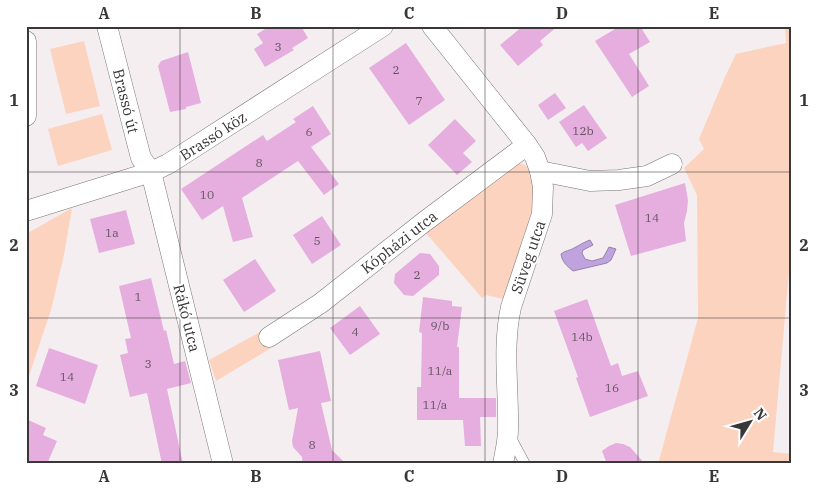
<svg xmlns="http://www.w3.org/2000/svg" width="818" height="490" viewBox="0 0 818 490" font-family="'IBM Plex Serif',serif">
<rect width="100%" height="100%" fill="#f5eef0"/>
<g fill="#fbd3bf">
<polygon points="785,26 792,26 792,238 773,452 792,454 792,464 658,464 698,318 697,195 684,168 704,149 699,139 725,77 736,54 786,43"/>
<polygon points="84,41 100,106 66,114 50,49"/>
<polygon points="102,114 112,150 58,166 48,129"/>
<polygon points="511,164 523,164 530,169 537,193 534,220 504,299 486,295 482,298 425,232"/>
<polygon points="72,208 64,255 51,310 26,385 26,234"/>
<polygon points="264,330 276,345 216,381 209,360"/>
</g>
<path fill="#bea3df" stroke="#9683ad" d="M590,240L593,245L583,250L582,253L585,259L592,261L603,258L609,247L616,249L611,260L607,263L573,271C567,266 562,262 561,254C566,250 569,251 574,248C580,245 584,242 590,240Z"/>
<g fill="#e5aede">
<polygon points="270,26 301,26 308,38 292,48 294,50 265,67 254,49 263,43 257,34"/>
<polygon points="523,26 558,26 540,41 543,45 518,66 500,45"/>
<polygon points="620,26 640,26 650,42 629,54 649,86 632,97 595,41"/>
<polygon points="406,43 445,100 409,125 369,68"/>
<polygon points="188,52 201,103 186,107 186,109 170,112 158,66 161,61"/>
<polygon points="555,93 566,108 548,120 538,105"/>
<polygon points="584,105 607,138 588,151 582,143 576,147 559,122"/>
<polygon points="313,106 331,134 311,147 339,184 324,195 298,161 242,198 253,237 233,242 223,206 202,220 181,189 263,135 267,141 296,122 293,119"/>
<polygon points="455,119 476,141 463,153 472,162 457,175 428,145"/>
<polygon points="685,183 688,200 687,211 684,223 686,241 631,256 615,205"/>
<polygon points="126,210 135,244 99,253 90,219"/>
<polygon points="322,216 341,245 312,264 293,235"/>
<polygon points="420,253 430,254 439,266 439,275 413,296 404,295 394,283 395,274"/>
<polygon points="255,259 276,291 244,312 223,280"/>
<polygon points="151,278 164,331 166,330 174,364 185,361 191,383 167,389 183,464 162,464 147,393 130,397 120,355 128,353 125,339 131,338 119,286"/>
<polygon points="423,297 452,301 452,306 462,307 457,347 459,347 459,398 496,398 496,417 480,417 481,446 465,446 463,420 417,420 417,387 421,387 422,333 419,332"/>
<polygon points="587,299 611,366 618,363 622,376 638,371 648,396 590,417 576,378 578,377 554,311"/>
<polygon points="360,306 380,334 350,355 330,328"/>
<polygon points="49,348 98,365 85,404 36,386"/>
<polygon points="320,351 331,401 321,403 332,450 346,464 303,464 302,457 293,447 292,441 298,408 289,410 278,360"/>
<polygon points="26,419 46,428 43,435 57,441 47,464 26,464"/>
<polygon points="616,443 623,444 630,447 645,464 607,464 602,451 609,446"/>
</g>
<g fill="none" stroke-linecap="round" stroke-linejoin="round">
<defs>
<polyline id="service" points="510,436 525,464"/>
<g id="minor">
<polyline points="107,26 141,158 151,172 223,464"/>
<path d="M432,26L527,145L535,157L540,171L543,187L542,214L511,307C502,348 509,388 508,430C508,441 505,453 503,464"/>
<polyline points="26,41 26,116"/>
<polyline points="540,171 590,181 619,180 647,176 672,164"/>
<polyline points="26,211 151,172 168,164 383,26"/>
<polyline points="269,337 321,303 424,222 527,145"/>
</g>
</defs>
<use href="#service" stroke="#7a7476" stroke-width="11"/>
<use href="#minor" stroke="#7a7476" stroke-width="21"/>
<use href="#service" stroke="#fff" stroke-width="10"/>
<use href="#minor" stroke="#fff" stroke-width="20"/>
</g>
<path fill="none" stroke="#3a3738" stroke-width="1" stroke-opacity="0.55" d="M180,26V464M333,26V464M485,26V464M638,26V464M26,172H792M26,318H792"/>
<g text-anchor="middle" dominant-baseline="central" stroke-width="4" stroke-linejoin="round" paint-order="stroke">
<g font-size="12" fill="#655562">
<text x="278" y="46">3</text>
<text x="396" y="69">2</text>
<text x="419" y="100">7</text>
<text x="583" y="130">12b</text>
<text x="309" y="131">6</text>
<text x="259" y="162">8</text>
<text x="207" y="194">10</text>
<text x="652" y="217">14</text>
<text x="112" y="232">1a</text>
<text x="317" y="240">5</text>
<text x="417" y="274">2</text>
<text x="138" y="296">1</text>
<text x="440" y="325">9/b</text>
<text x="355" y="331">4</text>
<text x="582" y="336">14b</text>
<text x="148" y="363">3</text>
<text x="440" y="370">11/a</text>
<text x="67" y="376">14</text>
<text x="612" y="387">16</text>
<text x="435" y="404">11/a</text>
<text x="312" y="444">8</text>
</g>
<g font-size="15" fill="#3a3738" stroke="#fff">
<text transform="translate(126 101) rotate(76)">Brassó út</text>
<text transform="translate(213 136) rotate(-33)">Brassó köz</text>
<text transform="translate(399 242) rotate(-38)">Kópházi utca</text>
<text transform="translate(528 257) rotate(-71)">Süveg utca</text>
<text transform="translate(187 318) rotate(76)">Rákó utca</text>
</g>
</g>
<rect width="818" height="490" fill="none" stroke="#ffffff" stroke-width="55"/>
<g transform="translate(750 422) rotate(53)" stroke="#ffffff" stroke-width="4" paint-order="stroke">
<path d="M0-4L9 19L0 12L-9 19Z" fill="#3a3738"/>
<text y="-8" font-size="14" font-weight="bold" text-anchor="middle" fill="#3a3738">N</text>
</g>
<rect x="28" y="28" width="762" height="434" fill="none" stroke="#3a3738" stroke-width="2"/>
<g font-size="16" text-anchor="middle" font-weight="bold" fill="#3a3738">
<text x="104" y="19">A</text>
<text x="256" y="19">B</text>
<text x="409" y="19">C</text>
<text x="562" y="19">D</text>
<text x="714" y="19">E</text>
<text x="14" y="106">1</text>
<text x="804" y="106">1</text>
<text x="14" y="251">2</text>
<text x="804" y="251">2</text>
<text x="14" y="396">3</text>
<text x="804" y="396">3</text>
<text x="104" y="482">A</text>
<text x="256" y="482">B</text>
<text x="409" y="482">C</text>
<text x="562" y="482">D</text>
<text x="714" y="482">E</text>
</g>
</svg>
